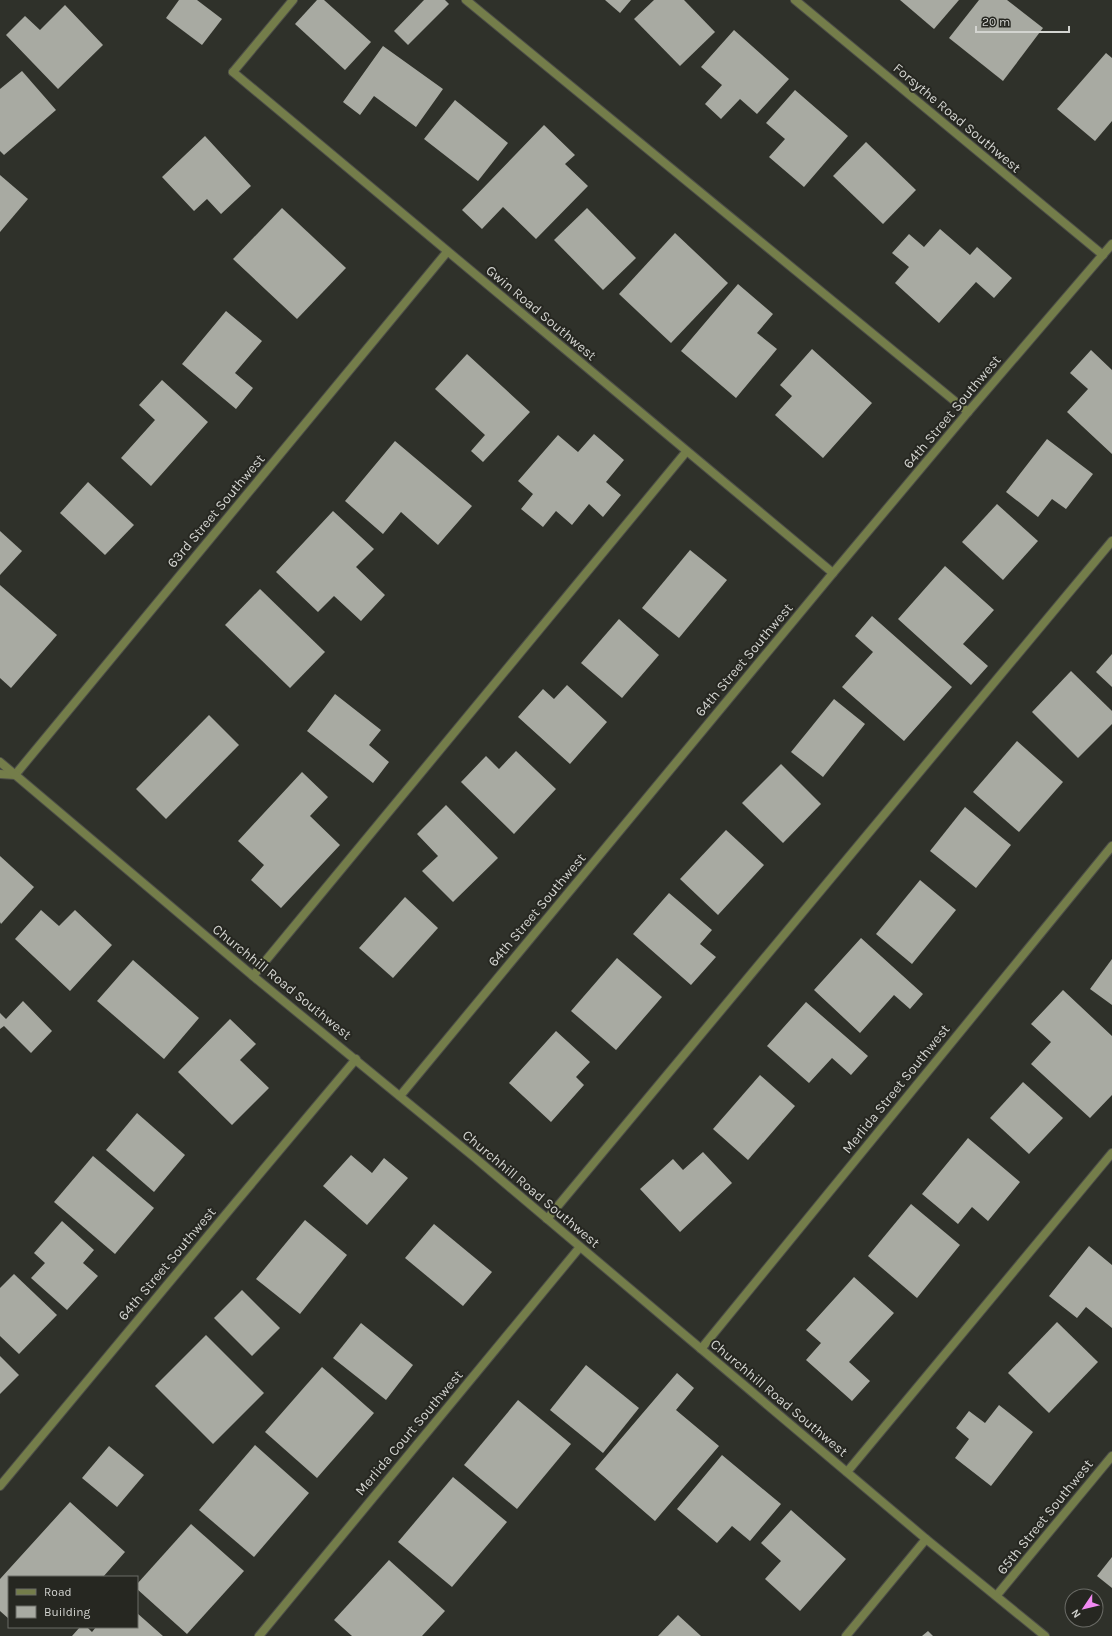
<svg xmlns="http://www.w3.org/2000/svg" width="1112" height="1636" viewBox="0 0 1112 1636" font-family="Karla,sans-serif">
<rect width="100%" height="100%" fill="#2f312a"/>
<g fill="#a8aaa2">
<polygon points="179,0 197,0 222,19 202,45 166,18"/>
<polygon points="317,0 324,0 371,42 345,70 295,24"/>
<polygon points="424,0 445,0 449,4 408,45 394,31"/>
<polygon points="605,0 631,0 620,13"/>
<polygon points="654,0 684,0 715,32 680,66 634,19"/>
<polygon points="900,0 959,0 934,29"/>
<polygon points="979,0 1007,0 1043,28 1003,81 949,38"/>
<polygon points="65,5 103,45 58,89 6,35 25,16 40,30"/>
<polygon points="734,30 789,79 757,114 740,99 721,119 705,104 722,85 701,67"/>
<polygon points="383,46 443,89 416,127 374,96 360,115 343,102"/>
<polygon points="1106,53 1112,58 1112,121 1095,141 1057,109"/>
<polygon points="22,71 56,110 4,155 0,151 0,89"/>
<polygon points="795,90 848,136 804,187 769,157 785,139 766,123"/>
<polygon points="455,100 508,143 478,181 424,139"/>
<polygon points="544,125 575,155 565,164 588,186 536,239 503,207 482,229 462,210"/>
<polygon points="205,136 251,186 221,214 207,199 194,211 162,177"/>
<polygon points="866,142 916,190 883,224 833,176"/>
<polygon points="0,175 28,199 0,232"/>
<polygon points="282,208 346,268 297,319 233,259"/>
<polygon points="587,208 636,258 603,290 554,240"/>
<polygon points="940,229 970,255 977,247 1012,278 994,298 976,282 939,323 895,283 909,267 892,253 909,234 924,247"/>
<polygon points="675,233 728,283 671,343 619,294"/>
<polygon points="738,284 773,314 757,333 777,349 736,398 681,351"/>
<polygon points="226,311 262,341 235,373 253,388 236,409 182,364"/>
<polygon points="812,349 872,403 823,458 775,415 792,396 780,385"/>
<polygon points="1091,350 1112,370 1112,454 1067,412 1088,389 1070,373"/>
<polygon points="467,354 530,412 483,462 471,451 485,435 435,389"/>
<polygon points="162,380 208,422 151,486 121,458 155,420 139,405"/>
<polygon points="594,434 624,460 606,482 621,495 603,517 589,504 572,525 556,511 543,527 521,509 533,494 518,481 558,435 578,452"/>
<polygon points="1047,439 1093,474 1066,509 1052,499 1038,517 1006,492"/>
<polygon points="395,441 472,506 438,545 401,512 383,534 345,501"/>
<polygon points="88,482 134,525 105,555 60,513"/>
<polygon points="997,504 1038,541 1003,580 962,542"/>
<polygon points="333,511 374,549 356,567 385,595 361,621 334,596 318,612 276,572"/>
<polygon points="0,531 22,551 0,575"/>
<polygon points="690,550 727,580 679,638 642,608"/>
<polygon points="945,566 994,610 963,644 988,666 971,685 898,619"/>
<polygon points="0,585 57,635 11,688 0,678"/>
<polygon points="260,589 325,652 290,688 225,625"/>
<polygon points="872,616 952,687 904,741 842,687 873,652 855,636"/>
<polygon points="619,619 659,655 622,698 581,663"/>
<polygon points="1112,654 1112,687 1096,672"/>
<polygon points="1071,671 1112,711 1112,724 1078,758 1032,712"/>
<polygon points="567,685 607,722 570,764 518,717 543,689 554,699"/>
<polygon points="335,694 381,730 369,745 389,762 373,783 307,731"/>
<polygon points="834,699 865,724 823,777 791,752"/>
<polygon points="209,715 239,745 166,819 136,789"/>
<polygon points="1017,741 1063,782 1019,832 973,792"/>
<polygon points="516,751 556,789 514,834 461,782 486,756 499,769"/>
<polygon points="781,764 821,804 783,843 742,803"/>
<polygon points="302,772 328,797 310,816 340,845 281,908 251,880 264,865 238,841"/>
<polygon points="446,805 498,858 453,902 422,871 438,856 417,834"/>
<polygon points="965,807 1011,845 976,888 930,851"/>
<polygon points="726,830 764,865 718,915 680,879"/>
<polygon points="0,856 34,887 1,924 0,922"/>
<polygon points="920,880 956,910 912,964 876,934"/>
<polygon points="669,893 712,930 700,944 716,957 691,985 633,934"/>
<polygon points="405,897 438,928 393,978 359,948"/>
<polygon points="41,910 59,926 75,910 112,945 70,991 15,939"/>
<polygon points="861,938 923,994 910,1009 894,995 860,1033 814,990"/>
<polygon points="617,958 662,997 616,1050 571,1011"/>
<polygon points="1112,959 1112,1005 1090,989"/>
<polygon points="133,960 199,1018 164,1059 97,1001"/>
<polygon points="1063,990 1112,1036 1112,1095 1090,1118 1031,1064 1051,1042 1031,1024"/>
<polygon points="23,1001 52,1031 31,1053 4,1026 0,1029 0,1013 6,1019"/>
<polygon points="806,1002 868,1056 851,1075 832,1058 809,1083 767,1046"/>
<polygon points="230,1019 256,1044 240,1060 269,1088 232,1125 178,1072"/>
<polygon points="556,1031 590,1062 576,1077 584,1085 551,1122 509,1083"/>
<polygon points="760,1075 795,1106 748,1160 713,1129"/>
<polygon points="1023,1082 1063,1118 1029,1154 990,1118"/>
<polygon points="137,1113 185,1155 154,1192 106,1150"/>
<polygon points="968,1138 1020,1182 988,1221 972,1207 958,1224 922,1194"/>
<polygon points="703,1152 732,1183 680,1232 640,1189 673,1159 683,1170"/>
<polygon points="351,1155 372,1173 384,1158 408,1178 367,1225 323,1186"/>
<polygon points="93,1156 154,1208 115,1254 54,1202"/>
<polygon points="911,1204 960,1245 917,1298 868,1256"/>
<polygon points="305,1220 347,1255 300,1314 256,1279"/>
<polygon points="62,1221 94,1250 83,1263 98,1276 67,1310 31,1278 45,1263 34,1253"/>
<polygon points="434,1224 492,1272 463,1306 405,1258"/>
<polygon points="1089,1246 1112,1265 1112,1328 1086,1307 1077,1318 1049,1296"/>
<polygon points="14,1274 57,1315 19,1354 0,1336 0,1288"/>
<polygon points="854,1277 894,1313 849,1362 870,1381 852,1401 806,1360 821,1343 806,1330"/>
<polygon points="242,1290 280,1328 252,1356 214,1318"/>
<polygon points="1057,1322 1098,1362 1049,1413 1008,1373"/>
<polygon points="361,1323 413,1365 386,1400 333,1358"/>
<polygon points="206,1335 264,1393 213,1444 155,1386"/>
<polygon points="0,1356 19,1375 0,1394"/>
<polygon points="586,1365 639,1408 603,1453 550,1410"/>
<polygon points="322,1367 374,1413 317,1478 265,1432"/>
<polygon points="677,1373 694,1388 676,1410 719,1446 655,1521 595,1469"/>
<polygon points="518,1400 571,1444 517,1509 464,1465"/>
<polygon points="999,1405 1033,1432 991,1486 955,1458 969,1439 956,1428 969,1411 985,1423"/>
<polygon points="255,1445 309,1493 254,1557 199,1510"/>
<polygon points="109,1446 144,1475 117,1507 82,1478"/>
<polygon points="722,1455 781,1504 750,1541 732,1526 717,1543 677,1509"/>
<polygon points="453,1477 507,1522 452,1587 398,1542"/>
<polygon points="70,1502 125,1552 103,1577 9,1577 9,1619 0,1611 0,1579"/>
<polygon points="791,1510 846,1559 800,1611 765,1579 781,1561 761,1543"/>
<polygon points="191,1524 244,1571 187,1634 137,1589 137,1584"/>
<polygon points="1112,1557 1112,1588 1097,1576"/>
<polygon points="389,1560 445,1611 422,1636 352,1636 334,1620"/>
<polygon points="137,1613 163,1636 72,1636 80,1627 87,1627 92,1632 96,1627 137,1627"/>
<polygon points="678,1615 701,1636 658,1636"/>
<polygon points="928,1631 933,1636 922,1636"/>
</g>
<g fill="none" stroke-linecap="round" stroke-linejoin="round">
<defs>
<g id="service">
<polyline points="466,0 968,412"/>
<polyline points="233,72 293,0"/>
<polyline points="253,976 686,452"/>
<polyline points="547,1219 1112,541"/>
<polyline points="847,1472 1112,1153"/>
</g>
<g id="minor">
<polyline points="795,0 1103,255"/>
<polyline points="233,72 833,573"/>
<polyline points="0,774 15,775 447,252"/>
<polyline points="400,1096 833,573 968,412 1112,244"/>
<polyline points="701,1349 1112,846"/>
<polyline points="0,1486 236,1202 356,1059"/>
<polyline points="997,1595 1112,1456"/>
<polyline points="259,1636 580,1247"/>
<polyline points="846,1636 926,1539"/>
</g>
<polyline id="tertiary" points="0,762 253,976 474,1157 926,1539 1045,1636"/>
</defs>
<use href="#service" stroke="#4d4e48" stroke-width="10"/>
<use href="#minor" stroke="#4d4e48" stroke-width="10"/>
<use href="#tertiary" stroke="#4d4e48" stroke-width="10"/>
<use href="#service" stroke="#747d4a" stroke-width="8"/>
<use href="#minor" stroke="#747d4a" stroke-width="8"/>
<use href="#tertiary" stroke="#747d4a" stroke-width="8"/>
</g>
<g text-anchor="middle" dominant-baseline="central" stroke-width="4" stroke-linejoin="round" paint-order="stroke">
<g font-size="14" fill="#d3d4d0" stroke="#262721">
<text transform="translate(957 118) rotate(40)">Forsythe Road Southwest</text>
<text transform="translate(541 313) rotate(40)">Gwin Road Southwest</text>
<text transform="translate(952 412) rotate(-50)">64th Street Southwest</text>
<text transform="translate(216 511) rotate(-50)">63rd Street Southwest</text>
<text transform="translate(744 660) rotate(-50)">64th Street Southwest</text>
<text transform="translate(537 910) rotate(-50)">64th Street Southwest</text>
<text transform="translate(282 982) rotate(39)">Churchhill Road Southwest</text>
<text transform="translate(896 1089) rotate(-51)">Merlida Street Southwest</text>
<text transform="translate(531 1189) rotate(40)">Churchhill Road Southwest</text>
<text transform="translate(167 1264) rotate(-50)">64th Street Southwest</text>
<text transform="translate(779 1398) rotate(40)">Churchhill Road Southwest</text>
<text transform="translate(409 1433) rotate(-50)">Merlida Court Southwest</text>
<text transform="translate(1045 1517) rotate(-51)">65th Street Southwest</text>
</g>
</g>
<rect x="8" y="1576" width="130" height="52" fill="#262721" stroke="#6b6c67"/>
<rect x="16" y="1589" width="20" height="6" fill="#747d4a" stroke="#6b6c67"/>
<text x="44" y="1596" font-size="12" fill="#d3d4d0">Road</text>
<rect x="16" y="1606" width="20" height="12" fill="#a8aaa2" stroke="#6b6c67"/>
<text x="44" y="1616" font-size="12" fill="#d3d4d0">Building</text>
<g transform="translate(1084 1608) rotate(235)"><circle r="19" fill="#262721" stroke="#6b6c67"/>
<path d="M0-3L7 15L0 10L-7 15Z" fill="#f28af3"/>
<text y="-6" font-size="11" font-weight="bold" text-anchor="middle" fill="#d3d4d0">N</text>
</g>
<path d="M976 26v6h93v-6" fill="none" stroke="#d3d4d0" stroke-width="2"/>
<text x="982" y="26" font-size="12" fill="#d3d4d0" stroke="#262721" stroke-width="3" paint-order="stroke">20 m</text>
</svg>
